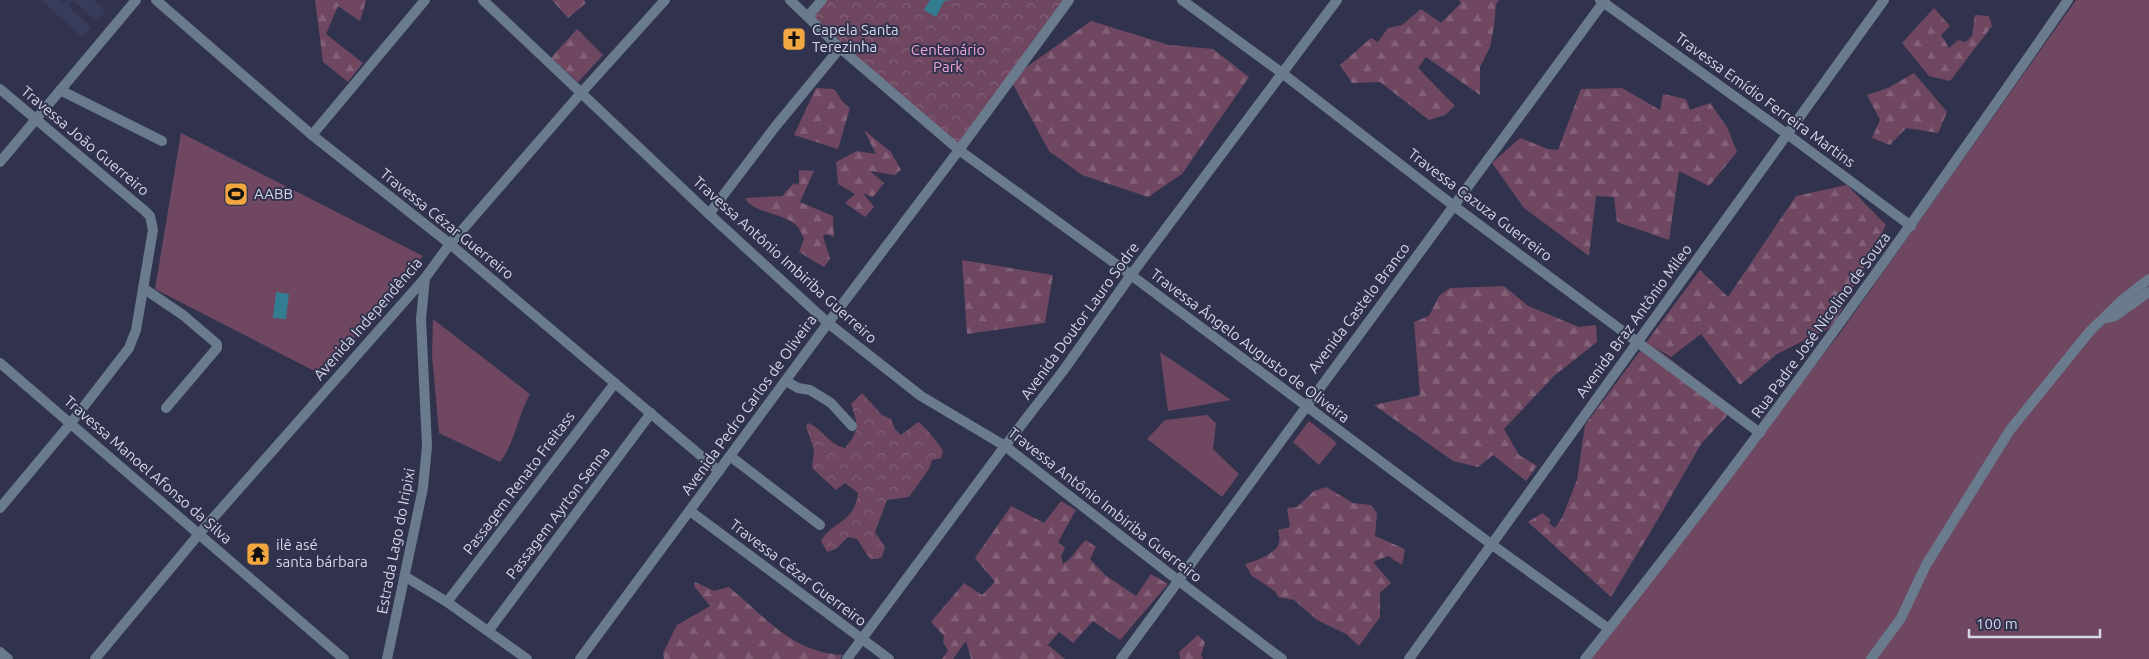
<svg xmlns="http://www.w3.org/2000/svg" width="2149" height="659" font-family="Ubuntu,sans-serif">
<defs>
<pattern id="forest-firs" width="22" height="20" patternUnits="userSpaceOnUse" patternTransform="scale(1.25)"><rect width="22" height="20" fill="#6f4761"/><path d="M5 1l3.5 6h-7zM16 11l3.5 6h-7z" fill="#836178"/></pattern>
<pattern id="park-crowns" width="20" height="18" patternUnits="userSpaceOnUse" patternTransform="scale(1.25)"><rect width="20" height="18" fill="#6f4761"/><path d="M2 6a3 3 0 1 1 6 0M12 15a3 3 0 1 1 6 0" fill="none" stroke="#836178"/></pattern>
</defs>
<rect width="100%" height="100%" fill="#31334e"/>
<!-- built -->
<polygon fill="#393b5c" points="41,0 61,0 64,3 67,0 94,0 106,11 96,21 73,0 68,6 91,27 82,37"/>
<!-- grass -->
<g fill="#6f4761">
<polygon points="2076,0 2149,0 2149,659 1590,659 1840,333"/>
<polygon points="181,133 423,256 322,375 155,289"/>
<path d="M 433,319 L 530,394 C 518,415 515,443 500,462 L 439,433 L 432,355 Z"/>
<polygon points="1160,352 1231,400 1168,411"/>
<polygon points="1207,415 1216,423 1213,449 1239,474 1222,497 1147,439 1165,420"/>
<polygon points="1309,421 1337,443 1319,465 1293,442"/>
</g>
<!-- forest -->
<g fill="url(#forest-firs)">
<polygon points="315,0 366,0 360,21 338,6 326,34 363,63 348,82 323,62"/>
<polygon points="552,0 584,0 586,3 568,18"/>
<polygon points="1459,0 1499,0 1496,4 1494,27 1490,47 1480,67 1480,95 1426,57 1418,68 1455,106 1445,115 1429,120 1380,82 1352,83 1340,65 1371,38 1378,42 1388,28 1402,25 1421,9 1441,23 1461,3"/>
<polygon points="1934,8 1950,26 1941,35 1949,48 1958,40 1965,42 1972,36 1975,15 1989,16 1992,26 1950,81 1929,76 1902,43"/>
<polygon points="1091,21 1169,45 1213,49 1249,77 1182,174 1148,197 1082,175 1049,151 1010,79"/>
<polygon points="577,29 603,55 578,82 551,58"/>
<polygon points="1914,73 1947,112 1938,133 1906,128 1890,145 1872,138 1880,120 1867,95 1888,88"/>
<polygon points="816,88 834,89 842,101 850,108 838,149 794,135"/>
<polygon points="1622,88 1660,110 1663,94 1686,99 1690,110 1710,103 1727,127 1737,152 1709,186 1679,171 1669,240 1617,222 1614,197 1596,196 1589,256 1524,208 1492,163 1520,138 1548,149 1558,150 1581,89"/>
<polygon points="864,130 891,152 901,170 895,175 870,171 884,183 873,197 863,193 874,207 865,217 845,203 855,194 838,184 836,162 857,151 876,154"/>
<path d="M 799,170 L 814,171 L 800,202 L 833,216 L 834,237 L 826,234 L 823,236 L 830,259 L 824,267 L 799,252 L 804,239 C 802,235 800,229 796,225 C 781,212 756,215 745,198 L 782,196 L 794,183 L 796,185 L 799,183 Z"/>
<polygon points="1847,185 1886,225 1833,326 1777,354 1740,385 1701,334 1671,357 1653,346 1734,408 1701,444 1654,526 1611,597 1528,522 1542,513 1551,520 1549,523 1555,528 1562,518 1577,480 1585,425 1700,270 1728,297 1796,196"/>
<polygon points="962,260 1053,275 1045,323 967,334"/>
<polygon points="1504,286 1528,306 1579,327 1596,325 1597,342 1554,376 1504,429 1519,455 1537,466 1526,481 1493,455 1478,467 1453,461 1374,405 1420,395 1414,322 1429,316 1439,296 1450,288"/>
<path d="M 1326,487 L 1353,503 L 1371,505 L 1377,513 L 1375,536 L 1405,549 L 1402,565 L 1388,556 L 1373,562 L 1391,583 L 1380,593 L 1380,617 L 1359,646 L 1346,634 L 1317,620 L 1294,600 L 1278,597 L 1276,592 L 1252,576 L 1245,564 C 1255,561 1277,554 1279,542 C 1280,539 1279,534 1278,530 L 1290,527 L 1287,508 L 1297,507 L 1314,491 Z"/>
<path d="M 1061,501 L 1076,510 L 1058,542 L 1065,548 L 1061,556 L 1063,564 C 1073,558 1077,548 1086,540 L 1096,547 L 1090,559 L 1105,575 L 1136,596 L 1151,574 L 1168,584 L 1120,640 L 1093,621 L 1073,643 L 1059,632 L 1048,645 L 1065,659 L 971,659 L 966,641 L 953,659 L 942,659 L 948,651 L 943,642 L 944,636 L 931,622 L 964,583 L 982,595 L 995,582 L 975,558 L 1011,506 L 1044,523 Z"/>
<path d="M 695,582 L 714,591 L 729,587 C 765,617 793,653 843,655 L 840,659 L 664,659 L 663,653 L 677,625 L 710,606 L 694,586 Z"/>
<polygon points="1198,635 1205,642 1201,655 1203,659 1180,659 1179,652"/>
</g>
<!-- park -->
<g fill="url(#park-crowns)">
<polygon points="827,0 1064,0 958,146 812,16"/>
<path d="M 862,393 L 882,415 L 891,419 L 895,429 L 901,435 L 918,422 C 924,425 940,445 943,451 L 941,458 L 932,460 L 929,469 L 909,497 L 887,500 L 875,532 L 885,547 L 882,557 L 877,559 L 870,559 L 857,539 L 848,537 L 836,549 L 827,552 L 821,541 C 833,520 854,524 858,493 L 845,483 L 836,490 L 812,468 L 814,450 L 806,426 L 808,423 C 822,428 829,445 845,448 C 860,430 858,425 851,404 Z"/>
</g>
<!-- water -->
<g fill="#337d92">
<polygon points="930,0 951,0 944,1 936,17 924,10"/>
<polygon points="276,292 289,294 286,319 273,318"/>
</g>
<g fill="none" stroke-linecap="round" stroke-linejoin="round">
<!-- minor -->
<g stroke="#697b8d" stroke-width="10">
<polyline points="156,0 312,135 450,244 719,471"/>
<polyline points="483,0 709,214 828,323 921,396 1005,446 1179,581 1282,659"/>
<polyline points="790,0 840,48 959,150 1131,275 1491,544 1609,629"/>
<polyline points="1182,0 1282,73 1454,206 1760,433"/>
<polyline points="1600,0 1787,134 1911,226"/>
<polyline points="808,16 822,0"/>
<polyline points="0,89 145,211 150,216 153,230 136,330 129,348 71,423 0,508"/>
<polyline points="60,90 162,141"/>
<polyline points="312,135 425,0"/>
<polyline points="0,162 136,0"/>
<polyline points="709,214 775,127 840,48"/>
<polyline points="143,288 183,315 217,344 217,348 166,408"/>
<polyline points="2108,318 2115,316 2149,292"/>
<polyline points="0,363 344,659"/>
<polyline points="786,381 798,388 810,390 831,403 852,426"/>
<polyline points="730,456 820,525"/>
<polyline points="690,511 889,659"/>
<polyline points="406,577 447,602 527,659"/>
<polyline points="447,602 615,383"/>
<polyline points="489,630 651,413"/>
<polyline points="0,652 8,659"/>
<polyline points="95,659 199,534 425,278 450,244 581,93 665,0"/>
<polyline points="387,659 423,488 427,446 421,319 425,278"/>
<polyline points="580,659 828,323 959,150 1069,0"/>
<polyline points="847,659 1005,446 1063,371 1131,275 1337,0"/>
<polyline points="1121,659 1605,0"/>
<polyline points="1409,659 1884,0"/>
<path d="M 1585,659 C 1755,446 1913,224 2068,0"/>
<polyline points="1871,659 1901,618 1926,565 2010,430 2090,331 2121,301 2149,279"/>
</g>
</g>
<!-- icons -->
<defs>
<g id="church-square" transform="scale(1.25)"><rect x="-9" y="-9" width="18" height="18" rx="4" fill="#f1a640" stroke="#31334e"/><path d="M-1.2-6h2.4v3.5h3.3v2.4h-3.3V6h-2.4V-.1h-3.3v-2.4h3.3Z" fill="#111"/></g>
<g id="stadium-square" transform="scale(1.25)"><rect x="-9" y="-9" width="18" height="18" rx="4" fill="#f1a640" stroke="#31334e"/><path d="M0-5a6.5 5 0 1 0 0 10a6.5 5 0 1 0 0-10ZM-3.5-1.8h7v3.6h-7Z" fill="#111"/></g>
<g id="temple-square" transform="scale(1.25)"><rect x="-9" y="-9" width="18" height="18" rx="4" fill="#f1a640" stroke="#31334e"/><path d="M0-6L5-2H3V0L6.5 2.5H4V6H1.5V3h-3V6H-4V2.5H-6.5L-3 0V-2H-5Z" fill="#111"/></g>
</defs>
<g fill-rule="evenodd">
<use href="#church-square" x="794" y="39"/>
<use href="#stadium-square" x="236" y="194"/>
<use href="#temple-square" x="258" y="554"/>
</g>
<g text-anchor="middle" stroke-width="4" stroke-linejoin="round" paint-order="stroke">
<!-- poi labels -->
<g font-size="15" fill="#d5d7e9" stroke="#31334e" text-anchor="start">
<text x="812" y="35">Capela Santa<tspan x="812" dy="17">Terezinha</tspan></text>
<text x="254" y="199">AABB</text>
<text x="276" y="550">ilê asé<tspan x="276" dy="17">santa bárbara</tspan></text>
</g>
<!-- park labels -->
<g font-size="15" fill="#f0a4d6" stroke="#31334e">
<text x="948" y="55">Centenário<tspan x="948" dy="17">Park</tspan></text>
</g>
<!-- street labels -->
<g font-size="15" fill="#d5d7e9" stroke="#31334e">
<text transform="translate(1765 100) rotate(36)" y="5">Travessa Emídio Ferreira Martins</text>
<text transform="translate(85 141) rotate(40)" y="5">Travessa João Guerreiro</text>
<text transform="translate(1480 205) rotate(37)" y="5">Travessa Cazuza Guerreiro</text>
<text transform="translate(447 224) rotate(39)" y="5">Travessa Cézar Guerreiro</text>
<text transform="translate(785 260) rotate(42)" y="5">Travessa Antônio Imbiriba Guerreiro</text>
<text transform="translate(1359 308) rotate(-53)" y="5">Avenida Castelo Branco</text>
<text transform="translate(368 319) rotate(-49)" y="5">Avenida Independência</text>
<text transform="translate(1080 321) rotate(-54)" y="5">Avenida Doutor Lauro Sodre</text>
<text transform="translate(1634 321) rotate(-54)" y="5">Avenida Braz Antônio Mileo</text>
<text transform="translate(1821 325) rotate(-54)" y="5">Rua Padre José Nicolino de Souza</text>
<text transform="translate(1250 346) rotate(37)" y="5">Travessa Ângelo Augusto de Oliveira</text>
<text transform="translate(749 405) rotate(-54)" y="5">Avenida Pedro Carlos de Oliveira</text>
<text transform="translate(148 470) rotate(41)" y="5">Travessa Manoel Afonso da Silva</text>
<text transform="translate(519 483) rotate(-53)" y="5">Passagem Renato Freitass</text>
<text transform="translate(1105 505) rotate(38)" y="5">Travessa Antônio Imbiriba Guerreiro</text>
<text transform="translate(558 513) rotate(-53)" y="5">Passagem Ayrton Senna</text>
<text transform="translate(396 541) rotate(-79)" y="5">Estrada Lago do Iripixi</text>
<text transform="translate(798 573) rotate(37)" y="5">Travessa Cézar Guerreiro</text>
</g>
</g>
<!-- scale -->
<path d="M1969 629v8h131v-8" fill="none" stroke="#d5d7e9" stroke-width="2.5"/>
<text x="1976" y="629" font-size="15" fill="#d5d7e9" stroke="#31334e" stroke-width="4" paint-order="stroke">100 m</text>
</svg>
